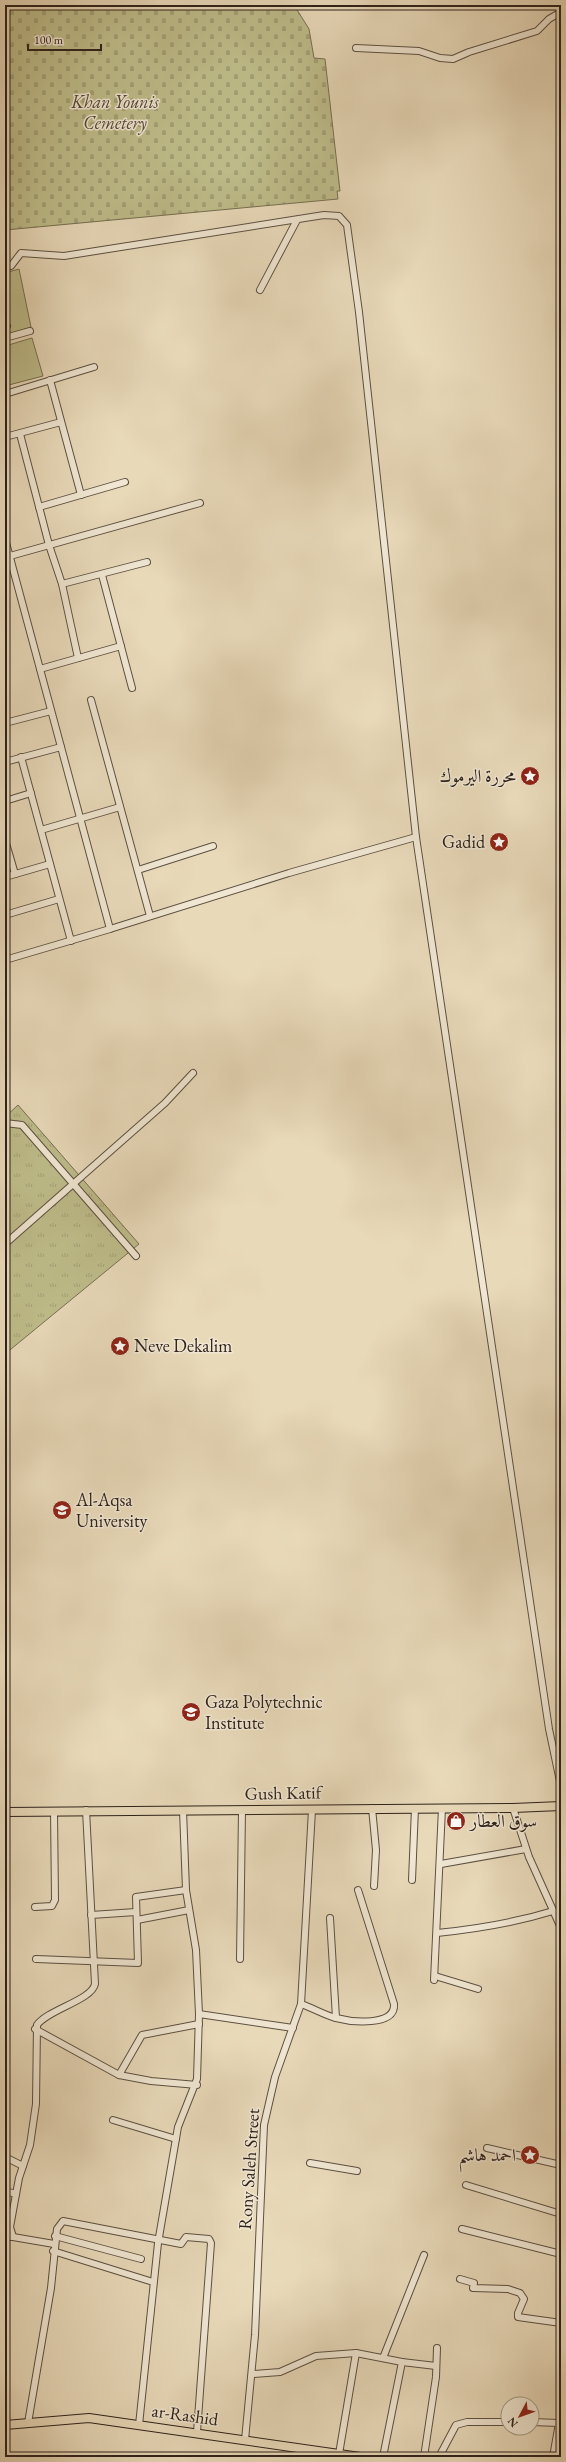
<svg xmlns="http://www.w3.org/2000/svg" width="566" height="2462" font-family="'EB Garamond',Amiri,serif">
<defs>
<pattern id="grass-tufts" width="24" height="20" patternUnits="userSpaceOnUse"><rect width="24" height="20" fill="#bebc8a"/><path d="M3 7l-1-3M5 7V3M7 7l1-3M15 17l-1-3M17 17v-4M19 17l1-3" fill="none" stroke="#a4a176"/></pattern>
<pattern id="cemetery-stones" width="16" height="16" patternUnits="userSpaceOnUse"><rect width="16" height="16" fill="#bebc8a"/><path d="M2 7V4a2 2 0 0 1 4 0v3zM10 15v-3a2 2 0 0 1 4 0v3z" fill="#a4a176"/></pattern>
</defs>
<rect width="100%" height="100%" fill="#e8d9b9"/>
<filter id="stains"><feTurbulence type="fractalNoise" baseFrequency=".005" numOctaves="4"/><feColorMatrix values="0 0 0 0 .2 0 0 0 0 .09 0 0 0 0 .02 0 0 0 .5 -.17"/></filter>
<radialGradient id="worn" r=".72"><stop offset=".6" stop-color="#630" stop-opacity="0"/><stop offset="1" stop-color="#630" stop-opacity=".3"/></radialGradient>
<!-- grass -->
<polygon fill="url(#grass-tufts)" stroke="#766f52" points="18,1105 139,1244 5,1354 5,1117"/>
<!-- cemetery -->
<polygon fill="url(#cemetery-stones)" stroke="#766f52" points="5,5 294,5 309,29 314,58 325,59 340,191 337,191 338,199 5,230"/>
<!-- green -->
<g fill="#bebc8a" stroke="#766f52">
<polygon points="19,269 31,327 5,335 5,273"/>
<polygon points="32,338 43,376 5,386 5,346"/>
</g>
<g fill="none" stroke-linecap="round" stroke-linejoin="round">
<!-- minor casing -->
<g stroke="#5c5042" stroke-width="8">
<g id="minor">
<polyline points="356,48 419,51 440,58 453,59 469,52 537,31 549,19 561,12"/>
<polyline points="5,267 11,266 21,253 64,256 324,215 339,216 347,225 359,312 416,837 549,1729 561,1786"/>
<polyline points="260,290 297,220"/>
<polyline points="5,324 7,326"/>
<polyline points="5,338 30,331"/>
<polyline points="50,380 81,495"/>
<polyline points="5,394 94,367"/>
<polyline points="20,434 49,545 62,584 78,658"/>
<polyline points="5,437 61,422"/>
<polyline points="39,507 125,482"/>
<polyline points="5,539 110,929 5,960"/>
<polyline points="10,556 200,503"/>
<polyline points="102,575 132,688"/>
<polyline points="62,584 147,562"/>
<polyline points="40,669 121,646"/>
<polyline points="91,700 150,916"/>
<polyline points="5,723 51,711"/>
<polyline points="21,757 71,941"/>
<polyline points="5,762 61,747"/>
<polyline points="5,801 31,793"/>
<polyline points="41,830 120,807"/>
<polyline points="5,840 15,874"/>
<polyline points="138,870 213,846"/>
<polyline points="5,877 50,864"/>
<polyline points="5,915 59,899"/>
<polyline points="110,929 289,873 416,837"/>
<polyline points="5,1123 22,1125 136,1256"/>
<polyline points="5,1244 165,1103 193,1073"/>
<polyline points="372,1808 376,1850 374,1886"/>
<polyline points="513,1808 529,1857 561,1928"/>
<polyline points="441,1864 526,1849"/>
<polyline points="412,1880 415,1808"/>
<polyline points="35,1907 52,1906 55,1900 54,1811"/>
<polyline points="91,1915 136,1912"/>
<polyline points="330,1918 336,2018"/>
<polyline points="137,1920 189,1910"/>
<path d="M 437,1933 C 477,1929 514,1923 553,1911"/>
<polyline points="36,1959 138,1963 136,1897 186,1890"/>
<polyline points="240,1959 242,1810"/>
<polyline points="435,1976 478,1989"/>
<polyline points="434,1980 442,1808"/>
<path d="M 301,2004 C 313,2008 324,2015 336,2018 C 351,2022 396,2027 394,2004 L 358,1890"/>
<polyline points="199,2014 293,2028"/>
<polyline points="35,2029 119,2075 151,2081 197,2085"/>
<polyline points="119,2075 142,2035 199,2024"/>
<polyline points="113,2120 176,2139"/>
<polyline points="487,2148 561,2165"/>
<polyline points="5,2157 23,2166"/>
<polyline points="310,2163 357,2171"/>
<polyline points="466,2185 561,2214"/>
<polyline points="5,2191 16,2194"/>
<polyline points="462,2229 561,2254"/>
<polyline points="55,2236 141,2259"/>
<polyline points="5,2237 13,2237 54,2244"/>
<path d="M 13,2237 L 10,2227 L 19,2178 L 30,2145 L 36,2104 L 37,2025 C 47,2010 92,2000 95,1984 L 86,1810"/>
<polyline points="53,2251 153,2282"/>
<polyline points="460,2279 474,2283 473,2288 508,2289 520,2293 524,2299 518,2313 518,2317 561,2323"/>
<polyline points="383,2358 424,2255"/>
<polyline points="253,2374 280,2372 316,2356 356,2353 402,2362 436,2366"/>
<polyline points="532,2422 559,2423"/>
<polyline points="28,2423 51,2288 57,2229 63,2221 181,2244 186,2237 209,2239 211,2243 197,2432"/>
<polyline points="139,2425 158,2243 178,2127 197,2079 199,2014 196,1950 186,1890 183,1810"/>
<polyline points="245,2440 255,2335 264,2125 275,2077 301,2004 312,1810"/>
<polyline points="339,2454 356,2353"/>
<polyline points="383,2457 402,2362"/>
<polyline points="424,2457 436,2377 437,2348"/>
<polyline points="439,2457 456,2425 467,2422 508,2422"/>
<polyline points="553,2457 559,2423 561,2423"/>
</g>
</g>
<!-- major casing -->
<g stroke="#2e221b" stroke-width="10">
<g id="major">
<polyline points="5,1812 513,1808 561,1806"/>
<polyline points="5,2425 89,2418 360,2457"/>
</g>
</g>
<!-- minor -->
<use href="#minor" stroke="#f0e6d2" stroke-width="6"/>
<!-- major -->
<use href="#major" stroke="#e8d9b9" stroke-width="8"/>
</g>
<!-- icons -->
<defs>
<g id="sight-disc" transform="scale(1)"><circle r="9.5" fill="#8f2418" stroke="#f0e6d2"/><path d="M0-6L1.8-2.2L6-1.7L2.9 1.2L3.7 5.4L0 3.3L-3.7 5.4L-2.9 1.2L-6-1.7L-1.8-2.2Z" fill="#fff"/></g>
<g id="university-disc" transform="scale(1)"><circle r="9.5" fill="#8f2418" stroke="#f0e6d2"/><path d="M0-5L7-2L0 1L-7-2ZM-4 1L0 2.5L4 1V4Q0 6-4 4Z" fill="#fff"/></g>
<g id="shop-disc" transform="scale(1)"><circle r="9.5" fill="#8f2418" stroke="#f0e6d2"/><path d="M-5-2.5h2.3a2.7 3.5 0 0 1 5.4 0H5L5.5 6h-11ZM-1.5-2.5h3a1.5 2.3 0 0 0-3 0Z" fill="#fff"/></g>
</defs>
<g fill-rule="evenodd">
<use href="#sight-disc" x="530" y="776"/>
<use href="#sight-disc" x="499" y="842"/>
<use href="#sight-disc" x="120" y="1346"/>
<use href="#university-disc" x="62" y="1510"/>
<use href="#university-disc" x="191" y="1712"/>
<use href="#shop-disc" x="456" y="1821"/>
<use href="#sight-disc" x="530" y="2155"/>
</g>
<g text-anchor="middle" stroke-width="3" stroke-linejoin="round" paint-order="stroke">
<!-- park labels -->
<g font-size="18" font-style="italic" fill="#524837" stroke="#f0e6d2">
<text x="115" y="108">Khan Younis<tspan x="115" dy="21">Cemetery</tspan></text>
</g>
<!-- poi labels -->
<g font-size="18" fill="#2e221b" stroke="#f0e6d2" text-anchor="start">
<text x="516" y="782" text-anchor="end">محررة اليرموك</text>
<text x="485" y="848" text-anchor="end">Gadid</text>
<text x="134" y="1352">Neve Dekalim</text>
<text x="76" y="1506">Al-Aqsa<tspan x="76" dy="21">University</tspan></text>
<text x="205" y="1708">Gaza Polytechnic<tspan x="205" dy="21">Institute</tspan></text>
<text x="470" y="1827">سوق العطار</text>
<text x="516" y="2161" text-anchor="end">احمد هاشم</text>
</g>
<!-- street labels -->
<g font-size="18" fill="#2e221b" stroke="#f0e6d2">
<text transform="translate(283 1793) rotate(-1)" y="6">Gush Katif</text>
<text transform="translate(249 2169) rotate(-86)" y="6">Rony Saleh Street</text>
<text transform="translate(185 2415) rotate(8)" y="6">ar-Rashid</text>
</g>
</g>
<!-- margin -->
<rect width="566" height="2462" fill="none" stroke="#e8d9b9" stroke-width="20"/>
<rect x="6" y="6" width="554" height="2450" fill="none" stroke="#2e221b" stroke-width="2"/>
<rect x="10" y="10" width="546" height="2442" fill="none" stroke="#2e221b"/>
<!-- north arrow -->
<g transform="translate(520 2416) rotate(229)"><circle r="19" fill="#f0e6d2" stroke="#a29889"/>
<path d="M0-3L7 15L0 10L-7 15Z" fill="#8f2418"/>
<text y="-6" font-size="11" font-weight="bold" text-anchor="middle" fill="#2e221b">N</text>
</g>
<!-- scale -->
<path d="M28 44v6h73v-6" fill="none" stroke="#2e221b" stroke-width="2"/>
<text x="34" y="44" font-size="12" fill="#2e221b" stroke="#f0e6d2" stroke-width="3" paint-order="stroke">100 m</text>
<rect width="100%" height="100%" filter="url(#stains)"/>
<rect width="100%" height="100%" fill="url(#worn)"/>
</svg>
